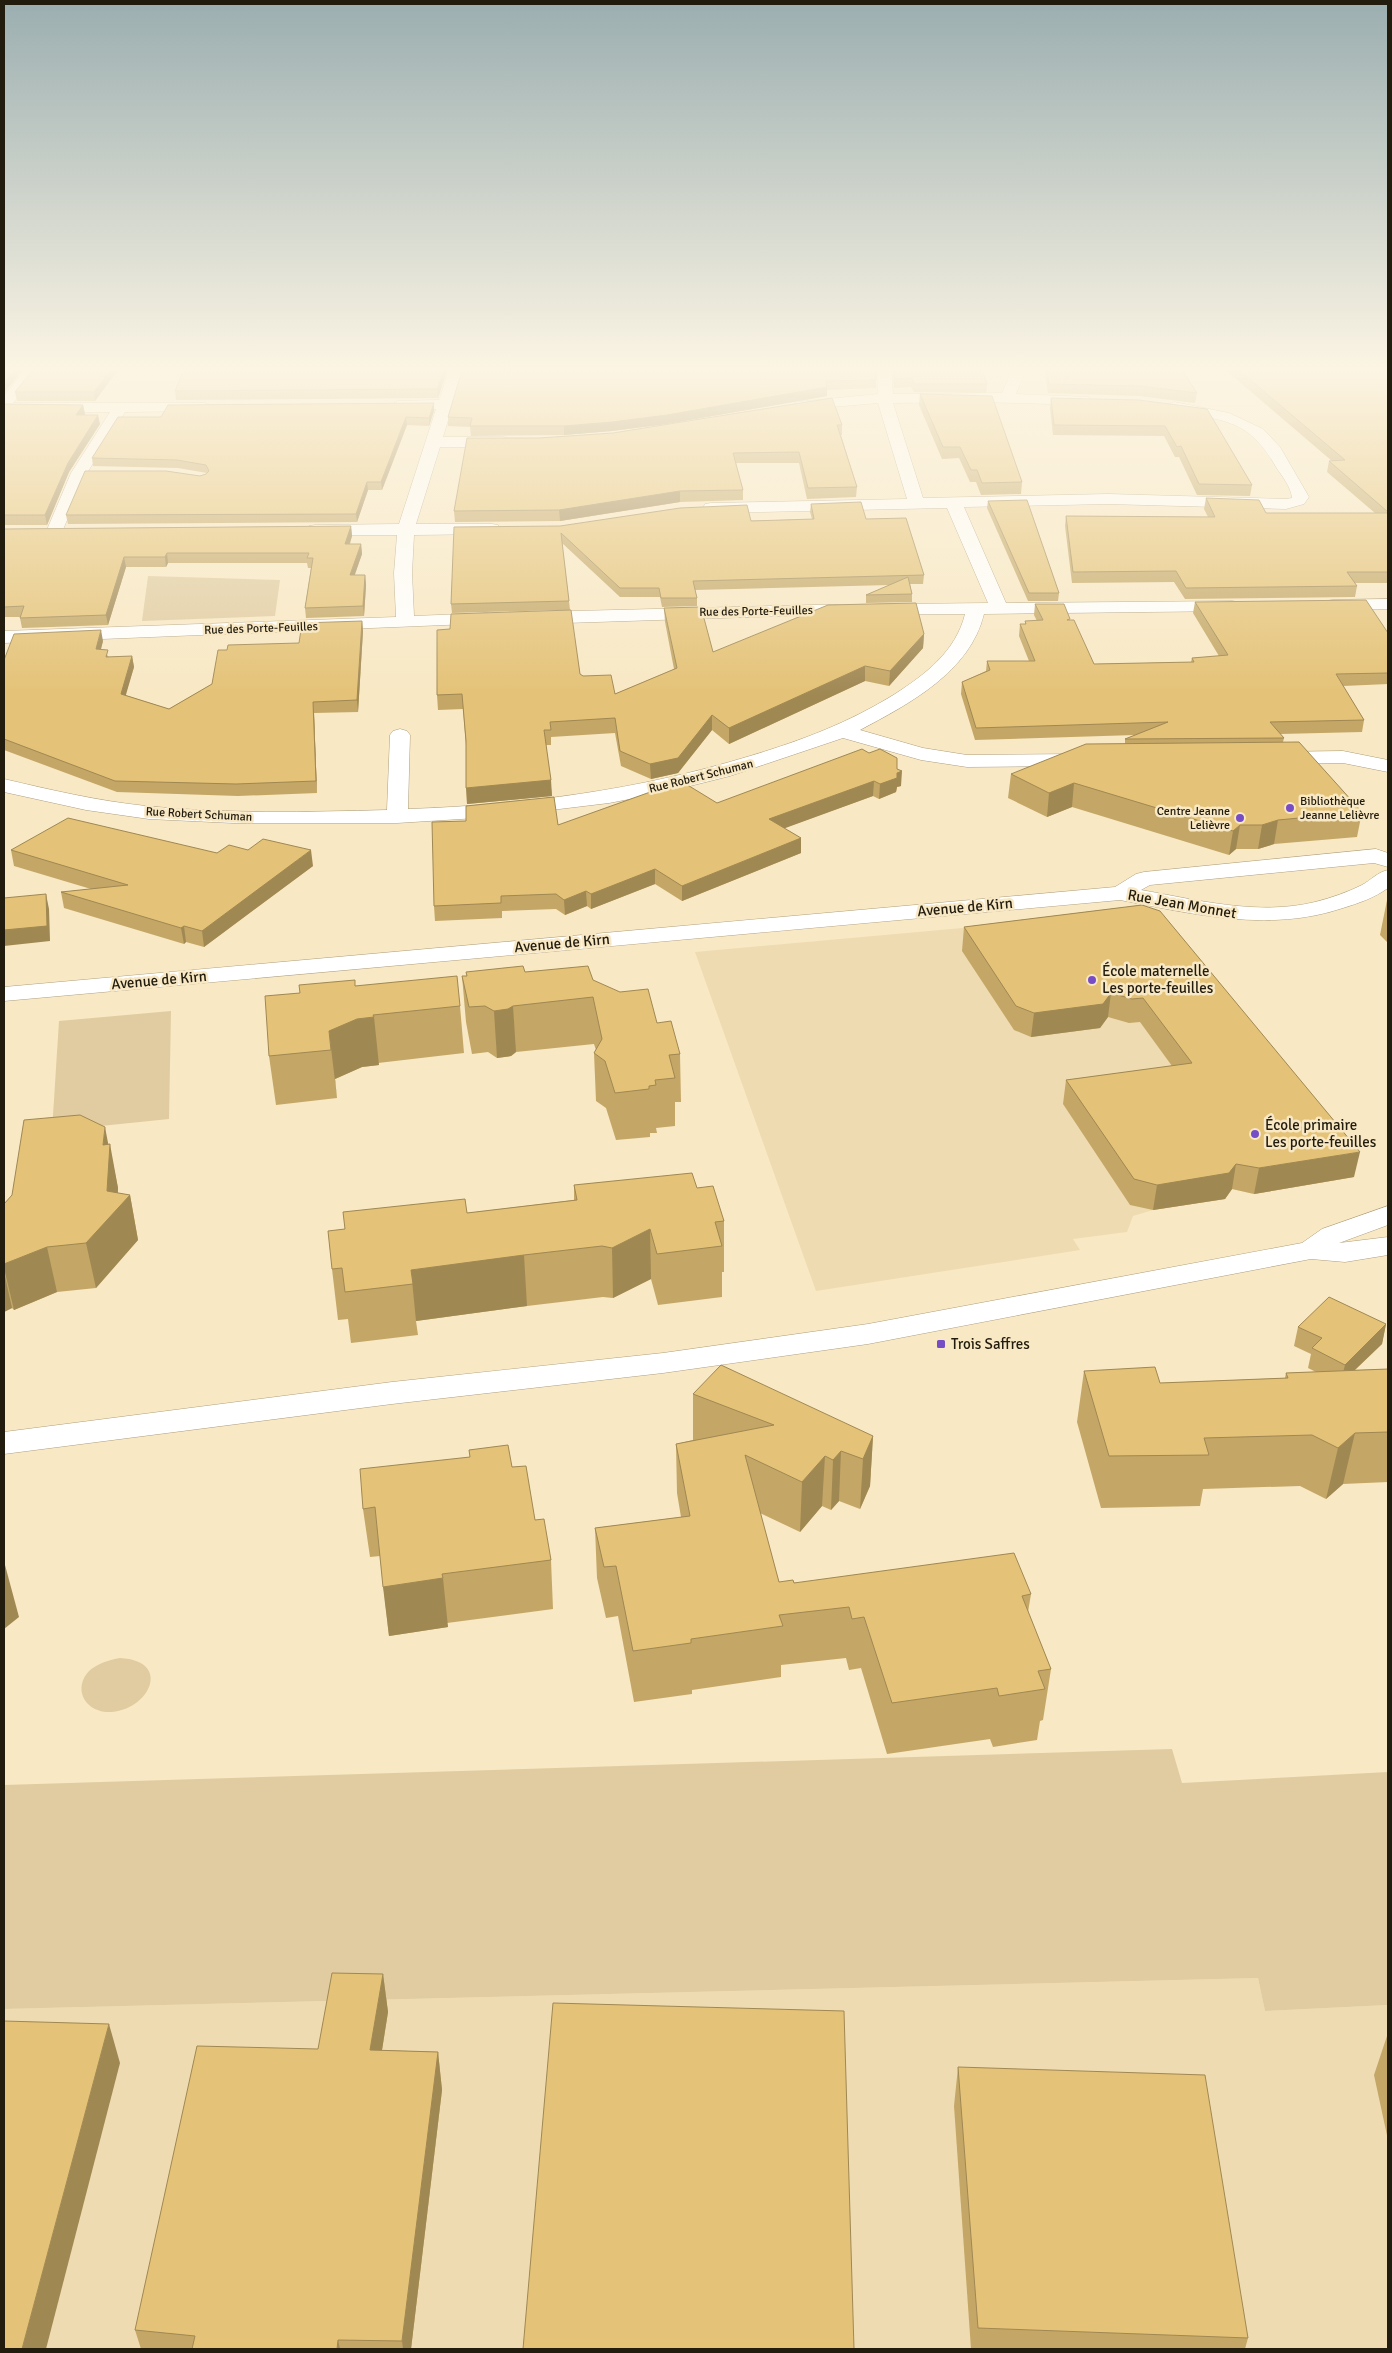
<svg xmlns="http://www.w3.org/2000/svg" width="1392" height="2353" font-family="Signika,sans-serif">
<rect width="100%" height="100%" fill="#f8e8c4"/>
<!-- built -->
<g fill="#efdbb1">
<polygon points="1128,913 1347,1168 1342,1179 1254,1194 1232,1189 1225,1199 1153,1210 1133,1216 1127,1232 1073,1239 1080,1250 816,1291 695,952"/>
<polygon points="1258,1978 1265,2011 1388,2005 1388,2349 4,2349 4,2009"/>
</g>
<!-- green -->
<g fill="#e0cca0">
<polygon points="148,576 280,580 275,616 142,621"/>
<polygon points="171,1011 169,1119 52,1131 59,1021"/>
<path d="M 120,1658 C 175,1661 147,1714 106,1712 C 84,1710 73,1688 89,1671 C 98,1663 109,1660 120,1658 Z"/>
<polygon points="1172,1749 1182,1783 1388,1772 1388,2005 1265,2011 1258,1978 4,2009 4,1785"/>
</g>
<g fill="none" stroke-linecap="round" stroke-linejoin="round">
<!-- minor casing -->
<g stroke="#af9f7e" stroke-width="1">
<g id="minor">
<polygon points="27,367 42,367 13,403 205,403 212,407 205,411 125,412 87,473 62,532 60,536 48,536 46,532 71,473 110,412 4,412 4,396"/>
<polygon points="450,367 464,367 443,437 504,437 509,439 512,442 509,445 504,447 440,447 416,524 492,524 498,525 500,529 498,533 492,534 414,535 412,573 414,616 487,613 494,615 496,619 494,623 4,643 4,631 396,617 394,573 397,535 315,535 309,534 307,530 309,526 315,525 399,524 436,409 398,409 391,405 398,401 439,400"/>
<path d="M 877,367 L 891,367 L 893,394 L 1002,393 L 1013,367 L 1027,367 L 1016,394 L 1088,397 L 1095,401 L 1088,405 L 979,402 L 893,403 L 923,498 L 1108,494 L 1286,499 L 1292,498 C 1291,487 1282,476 1276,467 C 1247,415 1220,422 1169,409 L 1167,406 L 1174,402 L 1229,413 L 1263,429 L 1280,447 L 1309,497 L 1304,504 L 1286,509 L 1108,504 L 964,507 L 1006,603 L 1232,601 L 1238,602 L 1241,606 L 1238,610 L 1232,611 L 984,614 C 970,672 909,704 860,730 L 923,748 L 967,755 L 1080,754 L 1087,756 L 1090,760 L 1087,764 L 1080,766 L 967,767 L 921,760 L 843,738 L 730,776 L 666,792 L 609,803 L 493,817 L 397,823 L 233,823 L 149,819 L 86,810 L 4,792 L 4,779 C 51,790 98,801 146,806 C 223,814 309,812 387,810 L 390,735 L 393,731 L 400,729 L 407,731 L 410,735 L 408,809 C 524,805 639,790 750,756 C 803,740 848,723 895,694 C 926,674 956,651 965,614 L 813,615 L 535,624 L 528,622 L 526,618 L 528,614 L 535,612 L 813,605 L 988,603 L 947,508 L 711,513 L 705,512 L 703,508 L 705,504 L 711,503 L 907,499 L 878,403 L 797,410 L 790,406 L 797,402 L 878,394 Z"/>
<polygon points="1388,599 1388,609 1332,610 1326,609 1323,605 1326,601 1332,600"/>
<polygon points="1343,751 1388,760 1388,772 1343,763 1276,764 1269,762 1266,758 1269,754 1276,752"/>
<path d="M 1376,849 L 1388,853 L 1388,867 L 1374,863 L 1150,885 L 1141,890 C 1198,900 1258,916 1315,902 C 1331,898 1348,892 1362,885 C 1371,880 1378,872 1388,870 L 1388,888 C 1374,898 1359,903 1343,908 C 1269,933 1194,914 1120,900 L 4,1001 L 4,987 L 1115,887 L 1136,874 L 1144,872 Z"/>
<polygon points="1388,1206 1388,1225 1339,1243 1388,1237 1388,1255 1345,1262 1311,1259 868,1344 663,1373 392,1404 4,1454 4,1432 392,1382 663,1353 868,1324 1302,1243 1322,1229"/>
</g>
</g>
<!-- minor -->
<use href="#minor" fill="#fff" fill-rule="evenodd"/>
</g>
<!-- wall -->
<g fill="#c4a766">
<polygon points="120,367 95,401 17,401 15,392"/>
<polygon points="448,367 438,398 176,400 175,391"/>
<polygon points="463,367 876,380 876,388 827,390 827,396 667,424 612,431 564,435 471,436 470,427 448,426 448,417"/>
<polygon points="892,367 981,367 987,384 986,393 914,392 911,387 894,388"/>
<polygon points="1044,367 1180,367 1197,393 1195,403 1139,396 1048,393"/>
<polygon points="1222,367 1388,367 1388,583 1355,583 1357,586 1355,597 1185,599 1174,582 1072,583 1065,526 1066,516 1208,517 1204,509 1206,498 1266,513 1375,513 1327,472 1329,461 1332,461"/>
<polygon points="920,394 1022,482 1021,494 981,495 976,482 970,482 959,458 942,459 919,405"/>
<polygon points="1051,398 1139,400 1252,485 1250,496 1197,495 1179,457 1175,457 1164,436 1053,435 1050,408"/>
<polygon points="434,403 434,411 429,426 407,425 382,490 368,490 357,522 68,524 66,515 206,474 207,473 178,468 93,466 92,458 161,417"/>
<polygon points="4,404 83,405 85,414 84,415 100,424 69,472 47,525 4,525"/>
<polygon points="842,425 842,435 841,435 857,487 856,497 807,499 799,463 736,463 743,490 743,500 680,502 560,521 455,522 454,511 539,438"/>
<polygon points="988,501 1059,593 1058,601 1028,601 987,508"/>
<polygon points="811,504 866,519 924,575 923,584 910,584 912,594 912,602 866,603 866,595 890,585 695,590 697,598 697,606 662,607 660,597 620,597 562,543 569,601 570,610 580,674 615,694 674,669 665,622 664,608 713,652 924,634 923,648 889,686 865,681 729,744 712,730 678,773 651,779 621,766 615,733 551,737 551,745 546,745 552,796 467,804 466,746 463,709 438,710 437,695 450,629 559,610 452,613 451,604 560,526 812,519 810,512"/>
<polygon points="351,526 352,536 350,544 361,544 362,554 354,575 365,575 366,585 364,616 306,618 305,608 311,568 308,568 307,563 168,563 166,567 126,567 108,625 22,628 20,618 20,617 4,617 4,529"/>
<polygon points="1195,602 1388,633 1388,684 1343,686 1364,720 1362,732 1280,734 1284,738 1283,742 1362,812 1357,837 1274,844 1258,849 1236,849 1229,855 1072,807 1047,817 1008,798 1011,774 1125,744 1125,739 1135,735 975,740 961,694 962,682 986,671 987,661 1029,661 1019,636 1020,624 1025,624 1025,621 1037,621 1034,615 1035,604 1069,620 1094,664 1191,662 1192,658 1219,656 1193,613"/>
<polygon points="362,621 363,631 358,712 314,713 317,793 238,796 117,792 4,750 4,660 103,641 101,649 109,657 132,656 134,667 125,695 169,709 212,684 227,650 299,643"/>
<polygon points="897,769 901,786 897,787 896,792 879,799 873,796 784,828 801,838 801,853 682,901 655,884 591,909 587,906 565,915 556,909 502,911 502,918 435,921 434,906 558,825 717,803"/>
<polygon points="11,850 217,853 248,850 313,866 204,947 186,942 184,944 64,908 61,892 91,889 14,866"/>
<polygon points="1388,895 1388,943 1380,935"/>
<polygon points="1142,905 1354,1177 1254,1194 1232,1189 1225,1199 1153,1210 1130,1205 1063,1104 1066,1080 1172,1066 1140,1022 1129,1023 1108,1017 1100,1028 1031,1037 1014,1030 962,951 964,927"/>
<polygon points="466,972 525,972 593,980 657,1023 680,1054 681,1102 675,1102 675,1126 656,1128 657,1133 650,1133 650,1137 616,1140 606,1108 596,1101 594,1053 596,1050 594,1044 516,1052 511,1056 497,1058 488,1052 472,1054 466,1022 462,976 467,976"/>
<polygon points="355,986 460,1006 464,1053 378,1063 379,1065 362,1067 335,1079 337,1098 276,1105 269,1056 300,993"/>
<polygon points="109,1144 118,1188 118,1193 130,1195 138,1240 96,1288 57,1292 14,1310 12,1308 4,1312 4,1204"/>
<polygon points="574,1185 697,1188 724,1221 724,1272 722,1272 722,1297 658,1305 651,1279 613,1298 603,1297 527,1306 416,1321 418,1335 351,1343 348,1319 338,1320 332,1269 467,1213 574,1200"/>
<polygon points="1386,1324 1382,1344 1355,1370 1388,1369 1388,1482 1343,1484 1326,1499 1300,1486 1203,1489 1200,1506 1101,1508 1077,1422 1084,1371 1160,1383 1285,1378 1286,1373 1316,1372 1308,1368 1311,1354 1294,1346 1298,1327"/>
<polygon points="693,1394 873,1436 870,1486 860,1509 839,1501 831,1510 822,1506 800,1532 760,1513 779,1582 1031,1594 1028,1612 1051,1669 1043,1720 1040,1721 1037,1740 993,1747 990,1739 887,1754 861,1668 849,1670 846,1658 781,1665 781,1677 692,1690 692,1694 634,1702 618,1616 606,1618 597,1578 595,1528 681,1517 677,1493 676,1444 693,1440"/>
<polygon points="512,1467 551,1560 553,1609 447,1623 448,1627 389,1636 380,1556 370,1557 363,1509"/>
<polygon points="383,1974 388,2012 382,2050 438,2052 442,2090 411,2349 141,2349 135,2330 318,2049"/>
<polygon points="1387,2036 1388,2036 1388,2140 1374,2075"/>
<polygon points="958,2067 1248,2338 1245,2349 971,2349 954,2106"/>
</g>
<!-- shaded-wall -->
<g fill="#a08853">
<polygon points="17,367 25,367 4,393 4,383"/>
<polygon points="113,367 120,367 95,401 94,392"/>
<polygon points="445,367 448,367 438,398 437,389"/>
<polygon points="827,387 827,396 667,424 612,431 564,435 564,426"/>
<polygon points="434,403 434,411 429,426 429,418"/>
<polygon points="83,405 85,414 77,424 76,415"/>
<polygon points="98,415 100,424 69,472 47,525 45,515 68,463"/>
<polygon points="406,417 407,425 382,490 381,482"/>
<polygon points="367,482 368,490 357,522 356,514"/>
<polygon points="680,491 680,502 560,521 559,510"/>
<polygon points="351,526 352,536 346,554 345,544"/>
<polygon points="361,544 362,554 351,586 350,575"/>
<polygon points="167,553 168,563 166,567 165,557"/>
<polygon points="124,557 126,567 108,625 106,615"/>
<polygon points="365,575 366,585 364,616 363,606"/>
<polygon points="362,621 363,631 358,712 357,700"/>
<polygon points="101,630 103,641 98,660 96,649"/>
<polygon points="924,634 923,648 889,686 890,671"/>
<polygon points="132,656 134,667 123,705 121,694"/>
<polygon points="865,666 865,681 729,744 729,728"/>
<polygon points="313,702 314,713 317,793 316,781"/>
<polygon points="712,715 712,730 678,773 651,779 650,764"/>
<polygon points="902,771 901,786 897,787 896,792 879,799 880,784 897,773"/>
<polygon points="551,780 552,796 467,804 466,788"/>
<polygon points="874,781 873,796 769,834 769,819"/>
<polygon points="1074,783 1072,807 1047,817 1049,793"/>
<polygon points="1278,820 1274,844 1258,849 1262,825"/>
<polygon points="1240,825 1236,849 1229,855 1233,831"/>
<polygon points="801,838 801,853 682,901 682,886"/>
<polygon points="311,850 313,866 204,947 202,931"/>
<polygon points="655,869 655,884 591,909 591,894"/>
<polygon points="586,891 587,906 565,915 564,900"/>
<polygon points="46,894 49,909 50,941 4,946 4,930"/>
<polygon points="184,926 186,942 184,944 181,928"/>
<polygon points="1111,993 1108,1017 1100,1028 1031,1037 1034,1013"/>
<polygon points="513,1006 516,1052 511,1056 497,1058 494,1011"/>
<polygon points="374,1017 379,1065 362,1067 335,1079 337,1098 329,1031 357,1019"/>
<polygon points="105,1127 109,1148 110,1144 118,1188 117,1209 130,1195 138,1240 96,1288 86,1243 107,1191 103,1145"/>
<polygon points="1360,1152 1354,1177 1254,1194 1259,1168"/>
<polygon points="1236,1164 1232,1189 1225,1199 1153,1210 1157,1185"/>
<polygon points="650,1229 651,1279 613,1298 612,1248"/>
<polygon points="47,1247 57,1292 14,1310 4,1268 4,1264"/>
<polygon points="524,1255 527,1306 416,1321 411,1270"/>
<polygon points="4,1272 12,1308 4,1312"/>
<polygon points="1386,1324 1382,1344 1340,1384 1345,1365"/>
<polygon points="1355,1433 1343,1484 1326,1499 1338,1448"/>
<polygon points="873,1436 870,1486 860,1509 863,1459"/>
<polygon points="841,1451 839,1501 831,1510 833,1460"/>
<polygon points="825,1456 822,1506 800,1532 802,1482"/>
<polygon points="5,1565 19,1617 4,1629 4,1566"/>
<polygon points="443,1578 448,1627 389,1636 383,1587"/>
<polygon points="383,1974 388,2012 376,2088 370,2050"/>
<polygon points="109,2024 120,2063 46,2349 22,2349"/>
<polygon points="438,2052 442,2090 411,2349 403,2349 402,2341"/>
<polygon points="338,2340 340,2349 337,2349"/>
</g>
<!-- building -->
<g fill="#e4c277" stroke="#a08853">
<polygon points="4,367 17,367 4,383"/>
<polygon points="35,367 113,367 94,392 15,392"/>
<polygon points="185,367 445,367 437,389 175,391"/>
<polygon points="463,367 876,367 876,380 825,381 827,387 667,415 612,422 564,426 470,426 472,418 448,417"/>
<polygon points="894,367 981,367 987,384 914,384 912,378 895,379"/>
<polygon points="1046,367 1180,367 1197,393 1140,386 1049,384"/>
<polygon points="1235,367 1388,367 1388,512 1329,461 1345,460"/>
<polygon points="920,394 992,396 1022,482 982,483 977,470 971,470 960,447 943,447"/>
<polygon points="832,398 842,425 837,425 857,487 808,488 799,452 733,453 743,490 680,491 559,510 454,511 467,438 539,438 613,433"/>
<polygon points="1051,398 1139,400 1207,409 1252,485 1199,484 1181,446 1177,447 1165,426 1054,425"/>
<polygon points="434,403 429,418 406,417 381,482 367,482 356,514 66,515 85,471 166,471 200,476 206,474 209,471 206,465 177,460 92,458 118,417 161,417 168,405"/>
<polygon points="4,404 83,405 76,415 98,415 68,463 45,515 4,515"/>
<polygon points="1206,498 1259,500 1266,513 1388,513 1388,572 1347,572 1357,586 1186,588 1176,571 1073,572 1066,516 1215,517"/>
<polygon points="1027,500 1059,593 1029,593 988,501"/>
<polygon points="861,502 866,519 906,518 924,575 693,581 697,598 661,598 659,588 620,588 561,533 569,601 451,604 454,527 560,526 680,508 747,505 751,521 814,519 811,504"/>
<polygon points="351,526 345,544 361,544 350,575 365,575 363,606 305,608 313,558 307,558 309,553 167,553 165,557 124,557 106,615 20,618 24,606 4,607 4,529"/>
<polygon points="908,577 912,594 866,595"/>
<polygon points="1366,600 1388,633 1388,673 1336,674 1364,720 1270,722 1284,738 1125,739 1168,722 976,728 962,682 990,670 987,661 1035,661 1020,624 1026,624 1025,621 1043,620 1035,604 1064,604 1070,619 1067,620 1074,620 1094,664 1194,662 1192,658 1228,655 1195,602"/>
<polygon points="916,603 924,634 890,671 865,666 729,728 712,715 678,758 650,764 620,751 615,718 550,722 551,730 544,730 551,780 466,788 466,741 462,694 437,695 437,630 450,629 451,614 571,610 580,674 583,676 611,675 615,694 677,668 664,608 701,607 713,652 828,605"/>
<polygon points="362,621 357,700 313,702 316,781 236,784 115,781 4,739 4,660 14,634 101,630 96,649 108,650 106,657 132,656 121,694 169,709 212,684 218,650 227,650 228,645 299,643 302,623"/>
<polygon points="1299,742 1362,812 1278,820 1262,825 1240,825 1233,831 1074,783 1049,793 1011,774 1086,744"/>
<polygon points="862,749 869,753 880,749 897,758 897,769 902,771 897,773 897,778 880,784 874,781 769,819 801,838 682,886 655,869 591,894 586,891 564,900 556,894 501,896 501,903 434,906 432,822 466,821 466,806 554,797 558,825 681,781 717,803"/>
<polygon points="68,818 217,853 229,845 248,850 263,839 311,850 202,931 184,926 181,928 61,892 128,885 11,850"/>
<polygon points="46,894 47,926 4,930 4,898"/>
<polygon points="1142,905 1160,911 1360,1152 1259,1168 1236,1164 1229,1173 1157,1185 1134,1179 1066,1080 1192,1063 1143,998 1132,999 1111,993 1103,1004 1034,1013 1016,1006 964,927"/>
<polygon points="523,966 525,972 588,966 593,980 620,992 648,989 657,1023 671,1021 680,1054 669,1055 675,1078 655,1080 656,1085 649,1086 649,1089 615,1093 605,1061 594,1053 602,1039 593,997 513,1006 508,1009 494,1011 485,1006 469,1007 462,976 467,976 466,972"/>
<polygon points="457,976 460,1006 373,1015 374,1017 357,1019 329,1031 331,1050 269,1056 265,996 300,993 299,985 355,980 355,986"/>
<polygon points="80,1115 105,1127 103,1145 110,1144 107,1191 130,1195 86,1243 47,1247 4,1264 4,1204 12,1195 24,1120"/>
<polygon points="692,1173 697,1188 713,1186 724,1221 715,1222 722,1246 657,1254 650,1229 612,1248 602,1246 524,1255 411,1270 413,1284 345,1292 342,1268 332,1269 328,1231 345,1229 343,1212 465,1199 467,1213 577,1200 574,1185"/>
<polygon points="1329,1297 1386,1324 1345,1365 1312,1348 1322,1338 1298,1327"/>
<polygon points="721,1365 873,1436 863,1459 841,1451 833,1460 825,1456 802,1482 745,1455 779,1582 793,1580 794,1583 1014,1553 1031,1594 1022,1596 1051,1669 1038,1671 1045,1689 999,1696 997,1688 892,1703 864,1617 852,1619 849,1607 779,1615 783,1626 691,1639 691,1643 633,1651 616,1566 604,1567 595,1528 690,1516 676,1444 774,1425 693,1394"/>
<polygon points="1155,1367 1160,1383 1288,1378 1286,1373 1388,1369 1388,1432 1355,1433 1338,1448 1312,1435 1204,1438 1209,1455 1109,1456 1084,1371"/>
<polygon points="508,1445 512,1467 526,1466 535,1520 544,1519 551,1560 442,1574 443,1578 383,1587 375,1507 363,1509 360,1469 470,1457 469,1450"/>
<polygon points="332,1973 383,1974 370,2050 438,2052 402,2341 338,2340 337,2349 192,2349 195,2336 135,2330 197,2046 318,2049"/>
<polygon points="553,2003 844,2011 854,2349 523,2349"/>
<polygon points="4,2021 109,2024 22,2349 4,2349"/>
<polygon points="958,2067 1205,2075 1248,2338 978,2328"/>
</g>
<!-- sky -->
<linearGradient id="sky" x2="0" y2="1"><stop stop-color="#9baeb0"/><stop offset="0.53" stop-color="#fcf5e4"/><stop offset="1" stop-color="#fcf5e4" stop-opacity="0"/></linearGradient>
<rect width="1392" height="696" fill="url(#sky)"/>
<!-- markers -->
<g fill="#774dc6" stroke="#f8e8c4" stroke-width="2">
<circle cx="1290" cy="808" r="5"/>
<circle cx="1240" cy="818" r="5"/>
<circle cx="1092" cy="980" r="5"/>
<circle cx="1255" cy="1134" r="5"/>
<rect x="936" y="1339" width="10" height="10" rx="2.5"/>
</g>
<g text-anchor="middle" stroke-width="5" stroke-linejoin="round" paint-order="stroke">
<!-- far-street labels -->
<g font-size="12" fill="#221c0f" stroke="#f8e8c4">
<text transform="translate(756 611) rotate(-1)" y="4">Rue des Porte-Feuilles</text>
<text transform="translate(261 628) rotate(-2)" y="4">Rue des Porte-Feuilles</text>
<text transform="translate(701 776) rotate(-14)" y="4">Rue Robert Schuman</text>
<text transform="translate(199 814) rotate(3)" y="4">Rue Robert Schuman</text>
</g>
<!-- far-poi labels -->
<g font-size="12" fill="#221c0f" stroke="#f8e8c4" text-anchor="start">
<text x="1300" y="805">Bibliothèque<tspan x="1300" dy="14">Jeanne Lelièvre</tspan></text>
<text x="1230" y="815" text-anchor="end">Centre Jeanne<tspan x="1230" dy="14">Lelièvre</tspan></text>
</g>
<!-- street labels -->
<g font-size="15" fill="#221c0f" stroke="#f8e8c4">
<text transform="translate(1182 904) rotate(10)" y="5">Rue Jean Monnet</text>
<text transform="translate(965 907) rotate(-5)" y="5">Avenue de Kirn</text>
<text transform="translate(562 943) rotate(-5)" y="5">Avenue de Kirn</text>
<text transform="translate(159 980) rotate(-5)" y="5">Avenue de Kirn</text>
</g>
<!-- poi labels -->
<g font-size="15" fill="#221c0f" stroke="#f8e8c4" text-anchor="start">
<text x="1102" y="976">École maternelle<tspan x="1102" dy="17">Les porte-feuilles</tspan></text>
<text x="1265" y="1130">École primaire<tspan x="1265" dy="17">Les porte-feuilles</tspan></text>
<text x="951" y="1349">Trois Saffres</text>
</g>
</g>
<!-- border -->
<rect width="1392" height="2353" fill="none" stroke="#221c0f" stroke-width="10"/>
</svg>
